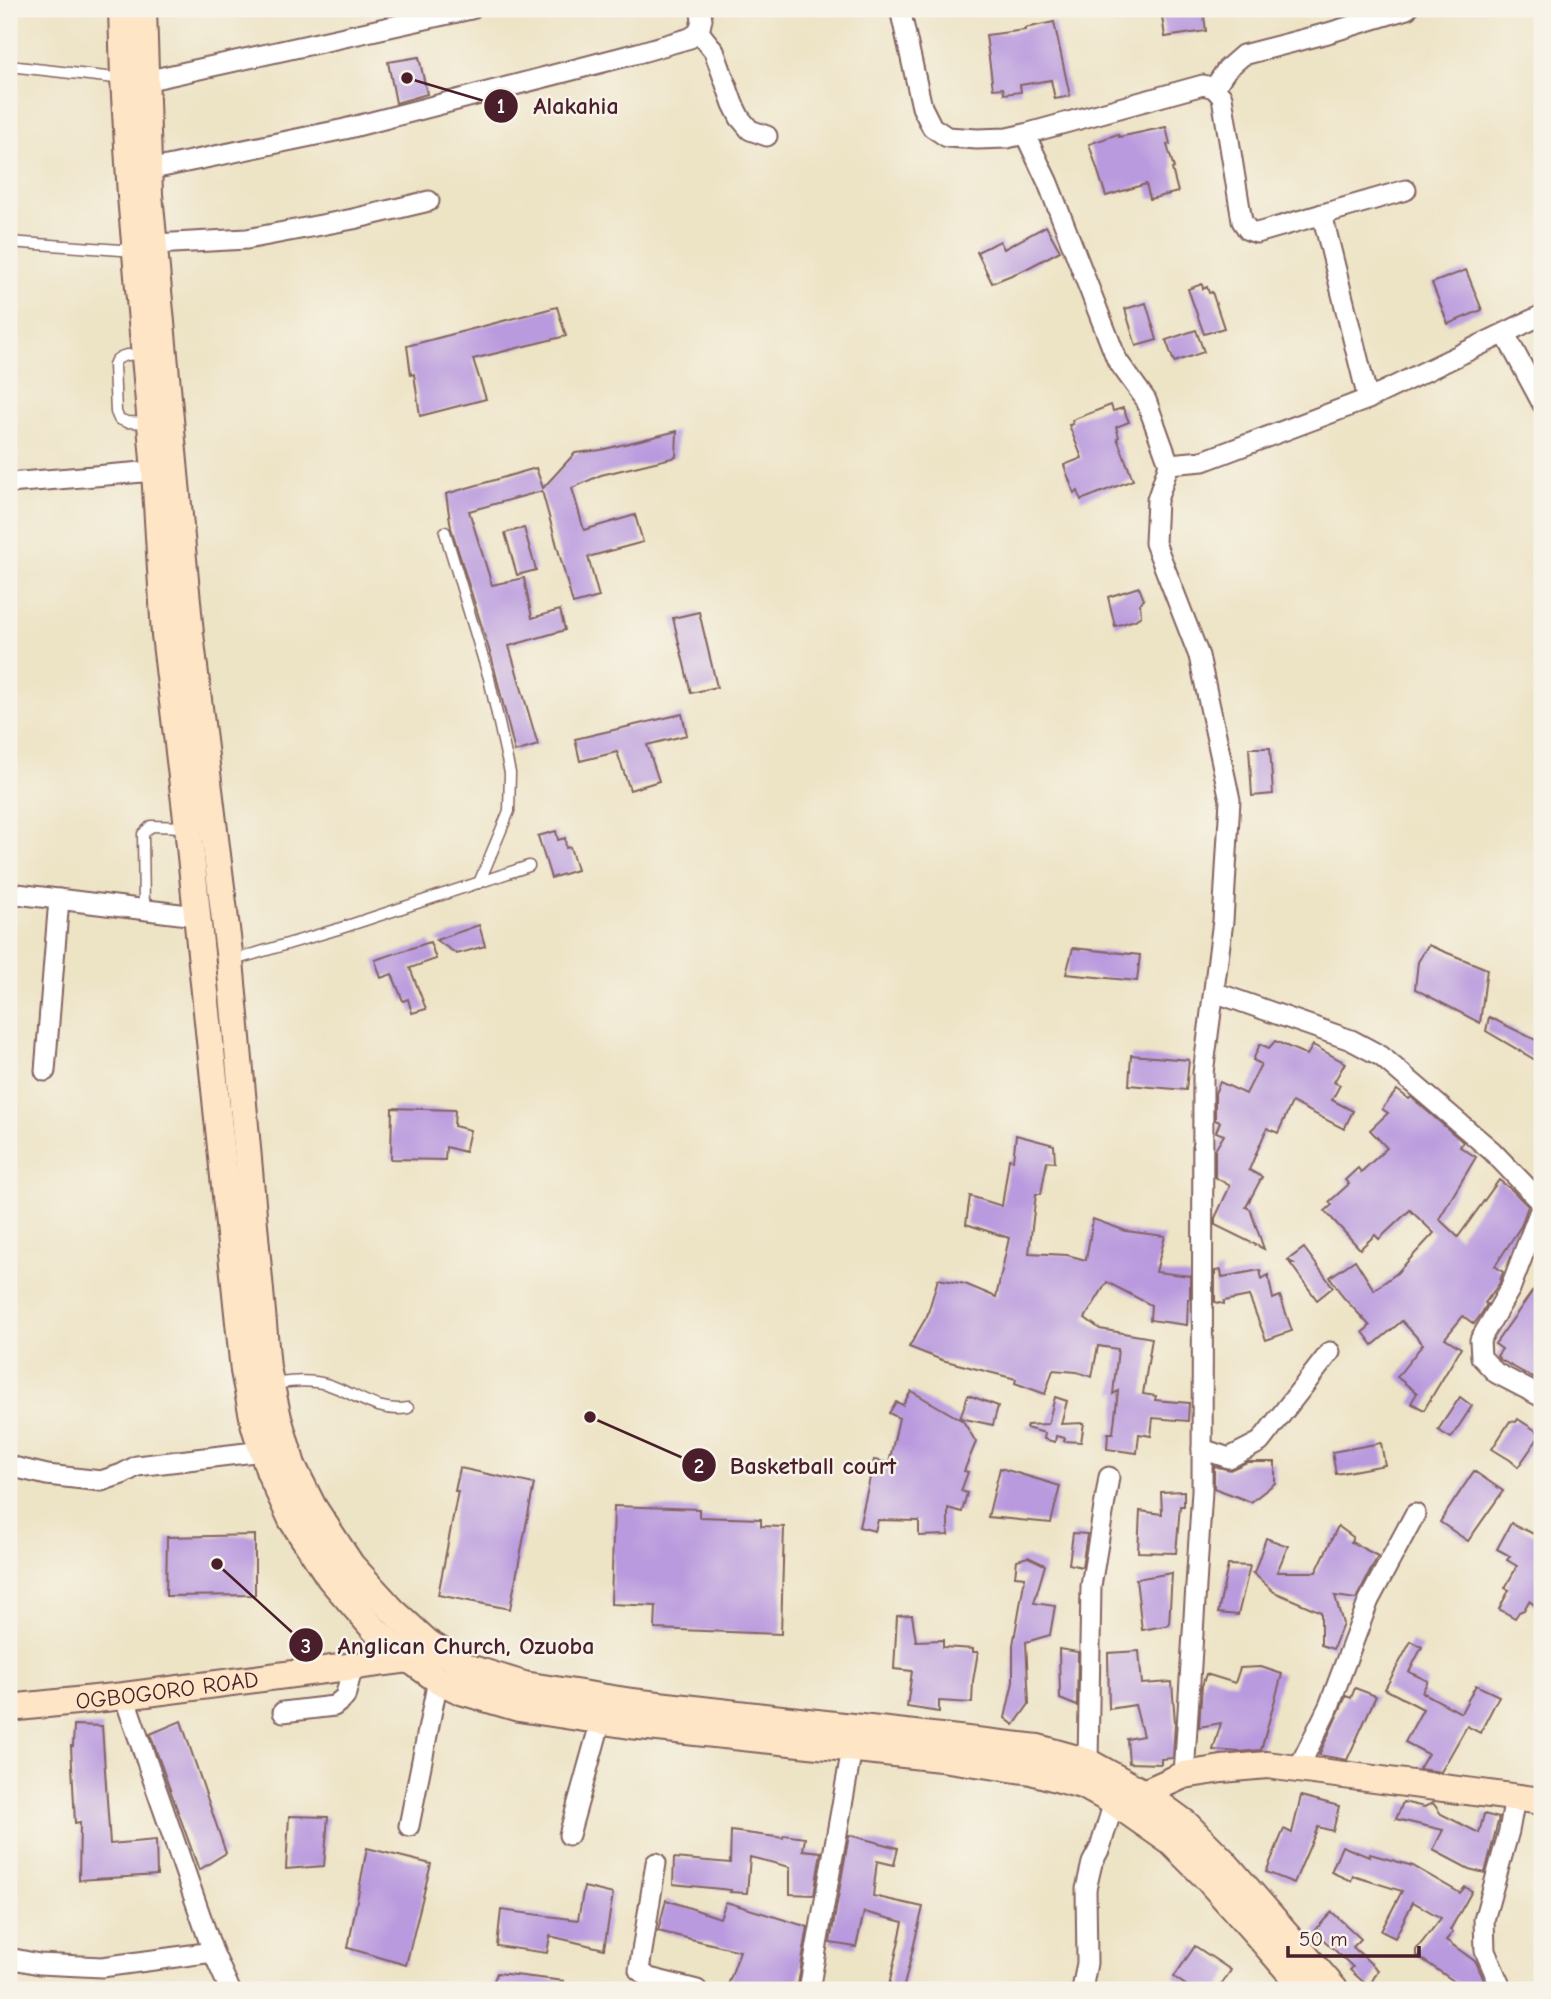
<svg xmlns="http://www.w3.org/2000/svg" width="1551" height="1999" font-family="'Comic Neue',sans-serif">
<rect width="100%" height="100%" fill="#f7f3e8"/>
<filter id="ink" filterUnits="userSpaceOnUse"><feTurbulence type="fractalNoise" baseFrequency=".0143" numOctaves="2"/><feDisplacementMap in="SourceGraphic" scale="14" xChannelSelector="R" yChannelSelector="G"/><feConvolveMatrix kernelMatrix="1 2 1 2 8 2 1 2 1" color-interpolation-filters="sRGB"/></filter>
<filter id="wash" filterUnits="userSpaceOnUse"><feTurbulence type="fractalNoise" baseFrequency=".00686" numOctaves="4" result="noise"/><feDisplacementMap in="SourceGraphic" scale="28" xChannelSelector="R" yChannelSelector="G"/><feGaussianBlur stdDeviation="1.57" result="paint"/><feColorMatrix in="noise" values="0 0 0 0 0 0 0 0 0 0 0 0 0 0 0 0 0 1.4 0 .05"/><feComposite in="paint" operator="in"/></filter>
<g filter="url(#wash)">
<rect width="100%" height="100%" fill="#ede3c5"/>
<g id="blocks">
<!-- building -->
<g fill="#b99ade">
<polygon points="1161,9 1203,9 1206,31 1165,37"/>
<polygon points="1054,22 1070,96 1055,99 1051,80 1020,85 1021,92 1004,94 1003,88 993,89 986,35 1025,30 1025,28"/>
<polygon points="419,57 427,94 396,103 388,62"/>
<polygon points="1166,127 1170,144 1167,145 1174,168 1172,169 1178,192 1150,199 1146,184 1106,196 1089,144 1118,134 1119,137"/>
<polygon points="1046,226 1060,251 1024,270 992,283 977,252 1000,241 1004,249"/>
<polygon points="1466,270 1482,310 1448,324 1432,283"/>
<polygon points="1202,284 1203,289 1207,287 1209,293 1212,292 1224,328 1204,334 1188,289"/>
<polygon points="1146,303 1157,340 1136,346 1125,309"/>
<polygon points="557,307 566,336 473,359 486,399 420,416 414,374 411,375 407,346"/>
<polygon points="1196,330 1204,352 1174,362 1166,340"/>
<polygon points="1111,405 1113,411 1123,408 1129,422 1116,427 1119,437 1117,438 1133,480 1081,500 1078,491 1074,493 1064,465 1082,458 1069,425 1073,424 1072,420"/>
<polygon points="677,431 676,457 601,475 572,488 584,530 635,515 643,542 588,557 599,597 573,604 542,491 469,511 492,585 524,578 532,618 560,610 565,630 509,646 538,745 515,752 492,659 451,528 446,494 536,468 543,488 575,453 601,450"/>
<polygon points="524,528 536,570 517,575 505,533"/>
<polygon points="1139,587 1144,600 1140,603 1141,616 1135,620 1115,626 1108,597"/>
<polygon points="699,612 717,687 691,693 673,618"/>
<polygon points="682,714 687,735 647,745 659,781 630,790 617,752 580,761 575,739"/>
<polygon points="1249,748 1270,748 1273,794 1252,796"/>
<polygon points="556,831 558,840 565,838 566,848 570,847 577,870 551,878 538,836"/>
<polygon points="479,925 485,946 457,954 436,940"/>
<polygon points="430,942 436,959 410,968 426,1009 412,1013 408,999 403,1001 392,974 381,978 375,960"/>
<polygon points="1428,945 1487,969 1480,1023 1415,989 1418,962"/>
<polygon points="1073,948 1140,955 1137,981 1066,974"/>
<polygon points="1489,1017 1542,1043 1542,1064 1486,1031"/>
<polygon points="1275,1041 1307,1055 1313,1045 1345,1063 1334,1082 1340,1085 1332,1100 1353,1111 1344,1129 1292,1102 1278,1133 1267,1128 1249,1170 1262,1177 1246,1207 1250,1209 1264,1249 1215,1225 1215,1218 1230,1186 1215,1177 1215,1150 1224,1135 1216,1132 1220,1122 1215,1120 1215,1093 1220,1082 1246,1094 1261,1064 1253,1060 1260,1044 1269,1048"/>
<polygon points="1131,1055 1189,1060 1186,1090 1129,1085"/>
<polygon points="1397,1090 1409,1099 1411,1097 1463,1142 1460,1147 1476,1157 1439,1219 1458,1237 1499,1180 1512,1190 1528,1206 1521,1226 1495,1266 1503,1272 1499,1284 1485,1303 1487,1304 1482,1313 1474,1324 1463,1316 1445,1338 1461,1348 1424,1410 1411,1403 1417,1393 1397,1377 1423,1344 1402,1321 1373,1345 1363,1332 1370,1326 1343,1297 1330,1277 1355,1260 1374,1290 1397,1273 1434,1233 1410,1210 1379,1239 1375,1235 1360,1249 1325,1211 1332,1205 1329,1202 1349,1184 1345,1180 1358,1168 1361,1172 1387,1148 1370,1130 1388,1113 1382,1109"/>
<polygon points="392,1108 455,1110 454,1126 470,1130 465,1152 446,1147 445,1160 391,1159"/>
<polygon points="1016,1135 1054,1145 1055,1162 1047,1161 1041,1194 1036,1194 1029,1253 1067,1255 1086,1260 1093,1219 1126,1231 1165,1236 1156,1272 1190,1276 1190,1299 1188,1299 1187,1325 1150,1320 1151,1305 1107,1282 1085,1318 1100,1329 1152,1338 1143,1394 1156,1396 1155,1400 1189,1403 1188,1421 1153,1418 1151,1436 1139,1434 1137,1453 1107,1449 1108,1433 1113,1433 1118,1391 1113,1394 1118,1349 1098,1346 1092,1377 1077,1372 1053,1370 1045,1394 1015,1383 1016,1379 942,1360 909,1347 927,1316 938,1279 965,1284 996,1297 1009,1238 966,1224 970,1196 1002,1206 1009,1159 1013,1160"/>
<polygon points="1304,1248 1333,1287 1317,1300 1290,1263 1293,1263 1288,1260"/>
<polygon points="1221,1270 1222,1277 1260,1270 1262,1279 1268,1275 1273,1299 1280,1296 1292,1331 1266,1340 1249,1296 1224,1301 1224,1304 1215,1302 1215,1271"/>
<polygon points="1542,1278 1542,1372 1537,1380 1501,1360 1497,1356 1502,1349 1495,1344"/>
<polygon points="911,1391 963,1421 976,1442 964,1471 968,1472 961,1491 967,1493 962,1512 948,1508 948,1535 919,1536 919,1521 878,1520 875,1531 859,1527 874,1460 889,1463 899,1418 889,1413 896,1402 903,1405"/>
<polygon points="968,1395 998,1406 993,1425 960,1418"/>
<polygon points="1055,1397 1067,1401 1061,1424 1084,1423 1081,1442 1064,1441 1065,1438 1056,1436 1055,1442 1044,1439 1045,1433 1026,1428 1027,1425 1048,1424"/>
<polygon points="1460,1397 1472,1406 1451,1438 1438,1430"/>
<polygon points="1518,1419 1541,1434 1518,1467 1510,1460 1492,1449 1510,1421 1516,1422"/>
<polygon points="1381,1443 1385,1465 1336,1474 1332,1452"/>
<polygon points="1247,1462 1275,1462 1275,1483 1251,1502 1214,1488 1214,1466 1230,1470"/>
<polygon points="460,1468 534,1484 510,1609 438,1595 458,1491 455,1491"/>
<polygon points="1000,1468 1060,1486 1051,1523 988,1517"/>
<polygon points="1474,1471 1503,1491 1468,1541 1440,1522"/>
<polygon points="1184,1491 1184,1506 1180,1506 1176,1553 1138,1552 1140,1511 1162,1514 1161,1492"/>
<polygon points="614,1506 699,1509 699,1517 761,1519 761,1526 784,1527 781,1634 655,1629 656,1606 611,1604"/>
<polygon points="1511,1523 1542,1538 1542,1610 1529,1601 1524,1610 1519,1612 1515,1618 1499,1609 1509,1590 1505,1588 1517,1566 1507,1560 1510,1556 1497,1549"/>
<polygon points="1338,1526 1353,1537 1351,1542 1378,1556 1356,1599 1335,1596 1343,1624 1333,1649 1321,1645 1321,1612 1274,1592 1253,1573 1254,1573 1266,1538 1288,1546 1277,1572 1316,1572"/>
<polygon points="1073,1533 1087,1534 1082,1567 1069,1564"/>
<polygon points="255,1535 255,1595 166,1596 167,1537"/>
<polygon points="1028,1557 1045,1565 1034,1603 1055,1606 1050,1635 1026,1642 1029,1704 1014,1725 1005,1718 1013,1682 1013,1645 1025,1577 1015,1576 1017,1560"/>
<polygon points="1228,1565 1250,1566 1238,1615 1218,1613"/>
<polygon points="1172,1573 1169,1625 1142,1630 1136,1579"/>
<polygon points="912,1615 916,1641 943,1640 943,1647 973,1649 973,1652 978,1652 973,1681 972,1703 939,1701 939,1712 907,1707 912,1671 894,1669 897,1616"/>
<polygon points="1411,1641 1422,1647 1409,1672 1428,1681 1422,1692 1461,1713 1476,1685 1499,1696 1480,1733 1467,1726 1441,1772 1419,1769 1428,1754 1405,1742 1423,1709 1385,1689"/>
<polygon points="1059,1649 1078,1652 1077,1706 1060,1699"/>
<polygon points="1139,1651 1142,1684 1172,1682 1175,1723 1173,1758 1161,1759 1161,1764 1129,1763 1127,1739 1143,1736 1135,1705 1109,1709 1108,1653"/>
<polygon points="1261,1667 1282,1674 1261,1750 1240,1752 1213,1750 1221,1723 1199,1727 1202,1686 1206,1674 1235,1683 1240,1668"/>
<polygon points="1355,1688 1376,1696 1347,1760 1319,1755 1346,1696 1351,1698"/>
<polygon points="181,1721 226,1853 199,1870 150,1734"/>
<polygon points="74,1725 102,1726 110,1844 156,1840 157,1875 79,1880 80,1822 75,1823 71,1746 73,1746"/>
<polygon points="1301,1796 1339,1806 1333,1831 1318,1827 1294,1883 1266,1872 1284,1829 1292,1833"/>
<polygon points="1403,1802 1424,1807 1433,1803 1441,1814 1479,1833 1484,1814 1499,1818 1485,1873 1469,1869 1433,1850 1443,1830 1396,1819"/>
<polygon points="289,1816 328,1817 324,1866 286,1869"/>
<polygon points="731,1831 783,1838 784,1835 805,1838 803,1850 821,1852 814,1895 790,1894 790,1867 750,1857 747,1893 730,1892 731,1890 673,1884 674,1858 730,1863"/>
<polygon points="849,1835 898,1848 894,1865 877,1861 873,1896 923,1907 903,1990 888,1990 903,1922 864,1912 856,1947 830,1943"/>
<polygon points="1342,1846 1369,1857 1370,1854 1413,1866 1460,1893 1465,1887 1472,1891 1450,1930 1453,1932 1446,1940 1476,1962 1487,1987 1485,1990 1454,1990 1458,1984 1416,1955 1416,1950 1441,1918 1413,1902 1395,1938 1381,1931 1402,1891 1353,1876 1351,1881 1331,1872"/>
<polygon points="367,1848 431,1864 406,1965 348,1948"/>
<polygon points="584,1887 613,1894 604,1949 550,1936 547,1953 497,1946 501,1910 578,1920"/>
<polygon points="666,1900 720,1918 726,1902 808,1927 797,1990 736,1990 727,1988 740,1951 658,1931"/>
<polygon points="1332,1912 1361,1939 1353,1947 1378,1970 1369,1987 1350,1970 1353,1967 1314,1931"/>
<polygon points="1195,1946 1231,1970 1218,1990 1193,1990 1174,1977"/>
<polygon points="497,1973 564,1981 563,1990 490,1990"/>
</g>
</g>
</g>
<g filter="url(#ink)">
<use href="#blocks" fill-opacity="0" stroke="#836461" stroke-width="2"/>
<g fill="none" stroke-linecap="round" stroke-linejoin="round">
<!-- lane casing -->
<g stroke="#836461" stroke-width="13">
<g id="lane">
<polyline points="9,66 124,79"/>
<polyline points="9,242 135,251"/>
<path d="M 144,354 C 133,355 117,353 114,365 L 116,412 L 119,419 L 127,422 L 150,423"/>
<polyline points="445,532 489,678 510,773 509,811 479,883"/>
<polyline points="144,909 143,834 151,826 187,827"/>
<polyline points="230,961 338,929 529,866"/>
<path d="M 271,1384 C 289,1382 308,1379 326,1384 C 354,1392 376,1414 408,1408"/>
</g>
</g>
<!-- street casing -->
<g stroke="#836461" stroke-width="23">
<g id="street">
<polyline points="900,9 922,107 932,127 947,137 977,139 1007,138 1025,134 1048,183 1117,360 1146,400 1169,464 1157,500 1155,543 1199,656 1230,800 1223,921 1203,1073 1202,1491 1184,1775"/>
<polyline points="699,32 714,51 733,104 740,118 750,130 767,136"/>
<polyline points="145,81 471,9"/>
<polyline points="1214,88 1227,69 1243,55 1328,33 1407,9"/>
<polyline points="1025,134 1203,85 1214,88 1222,97 1242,221 1248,230 1257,233 1406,190"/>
<polyline points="148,170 345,129 638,53 690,38 699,32 702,19 700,9"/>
<polyline points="1322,214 1368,399"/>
<polyline points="155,244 247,239 353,219 429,201"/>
<polyline points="1505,334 1542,403"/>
<polyline points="1169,464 1203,461 1368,399 1542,315"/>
<polyline points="9,483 155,471"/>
<polyline points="9,893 196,916"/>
<polyline points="1214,992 1351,1040 1381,1056 1492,1151 1542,1203"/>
<polyline points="45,1071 59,899"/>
<polyline points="1542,1205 1510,1289 1480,1340 1481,1357 1496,1373 1542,1397"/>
<polyline points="1202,1449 1229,1458 1260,1442 1330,1352"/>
<polyline points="9,1466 47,1475 101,1481 122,1474 137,1466 263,1451"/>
<polyline points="124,1696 213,1952 230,1990"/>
<polyline points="283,1712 334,1706 345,1697 353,1666"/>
<polyline points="1088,1762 1091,1586 1109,1477"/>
<polyline points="1298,1769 1329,1706 1369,1600 1415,1514"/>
<polyline points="409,1826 438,1680"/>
<polyline points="569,1835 601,1720"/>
<polyline points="656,1863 639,1970 649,1978 697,1990"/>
<polyline points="9,1958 39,1964 102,1967 213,1952"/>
<polyline points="809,1990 852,1749"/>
<polyline points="1082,1990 1087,1963 1086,1889 1092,1863 1100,1848 1114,1802"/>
<polyline points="1502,1990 1485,1951 1484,1920 1509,1831 1515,1798"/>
</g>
</g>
<!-- secondary casing -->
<g stroke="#836461" stroke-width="30">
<g id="secondary">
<polyline points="122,9 124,79 131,196 155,471 165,635 188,827 244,1371 255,1427 270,1473 292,1520 330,1578 375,1630 409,1659 438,1680 461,1691 519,1708 630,1725 941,1758 1031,1771 1085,1786 1114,1802 1171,1842 1207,1878 1262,1940 1305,1990"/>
<polyline points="143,9 149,194 190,634 230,961 267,1368 278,1418 292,1465 313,1507 351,1565 393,1611 428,1643 466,1667 524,1685 632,1702 1038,1748 1088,1762 1144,1793 1185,1823 1223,1861 1335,1990"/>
<path id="s1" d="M 9,1708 L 124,1696 L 409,1659 L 418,1651"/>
<polyline points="1144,1793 1184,1775 1222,1769 1267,1765 1542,1801"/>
</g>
</g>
<!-- lane -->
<use href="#lane" stroke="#fff" stroke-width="10"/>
<!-- street -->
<use href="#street" stroke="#fff" stroke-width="19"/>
<!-- secondary -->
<use href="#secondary" stroke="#fde5c5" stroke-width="26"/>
</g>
</g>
<g text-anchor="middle" stroke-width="5" stroke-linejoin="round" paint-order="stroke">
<!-- street labels -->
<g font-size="23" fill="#4a1f2b" stroke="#f7f3e8">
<text dy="8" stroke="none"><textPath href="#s1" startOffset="159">OGBOGORO ROAD</textPath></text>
</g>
</g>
<!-- callouts -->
<path fill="none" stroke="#4a1f2b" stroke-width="2.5" d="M407 78L501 106M590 1417L699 1465M217 1564L306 1645"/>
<g fill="#4a1f2b" stroke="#f7f3e8" stroke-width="2.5">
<circle cx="407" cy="78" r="7"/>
<circle cx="590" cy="1417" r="7"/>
<circle cx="217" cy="1564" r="7"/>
<circle cx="501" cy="106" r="18"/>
<circle cx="699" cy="1465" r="18"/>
<circle cx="306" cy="1645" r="18"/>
</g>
<g font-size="21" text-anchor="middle" font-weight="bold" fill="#fff">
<text x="501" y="113">1</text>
<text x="699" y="1473">2</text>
<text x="306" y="1653">3</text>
</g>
<g font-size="24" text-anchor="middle" font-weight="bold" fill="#4a1f2b" stroke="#f7f3e8" stroke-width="5" stroke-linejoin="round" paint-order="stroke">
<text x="576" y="114">Alakahia</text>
<text x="813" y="1474">Basketball court</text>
<text x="466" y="1654">Anglican Church, Ozuoba</text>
</g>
<!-- margin -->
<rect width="1551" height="1999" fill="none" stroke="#f7f3e8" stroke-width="35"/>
<!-- scale -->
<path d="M1288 1946v10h131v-10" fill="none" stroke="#4a1f2b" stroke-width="3.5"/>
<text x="1299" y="1946" font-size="21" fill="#4a1f2b" stroke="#f7f3e8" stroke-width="5" paint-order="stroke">50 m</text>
</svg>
